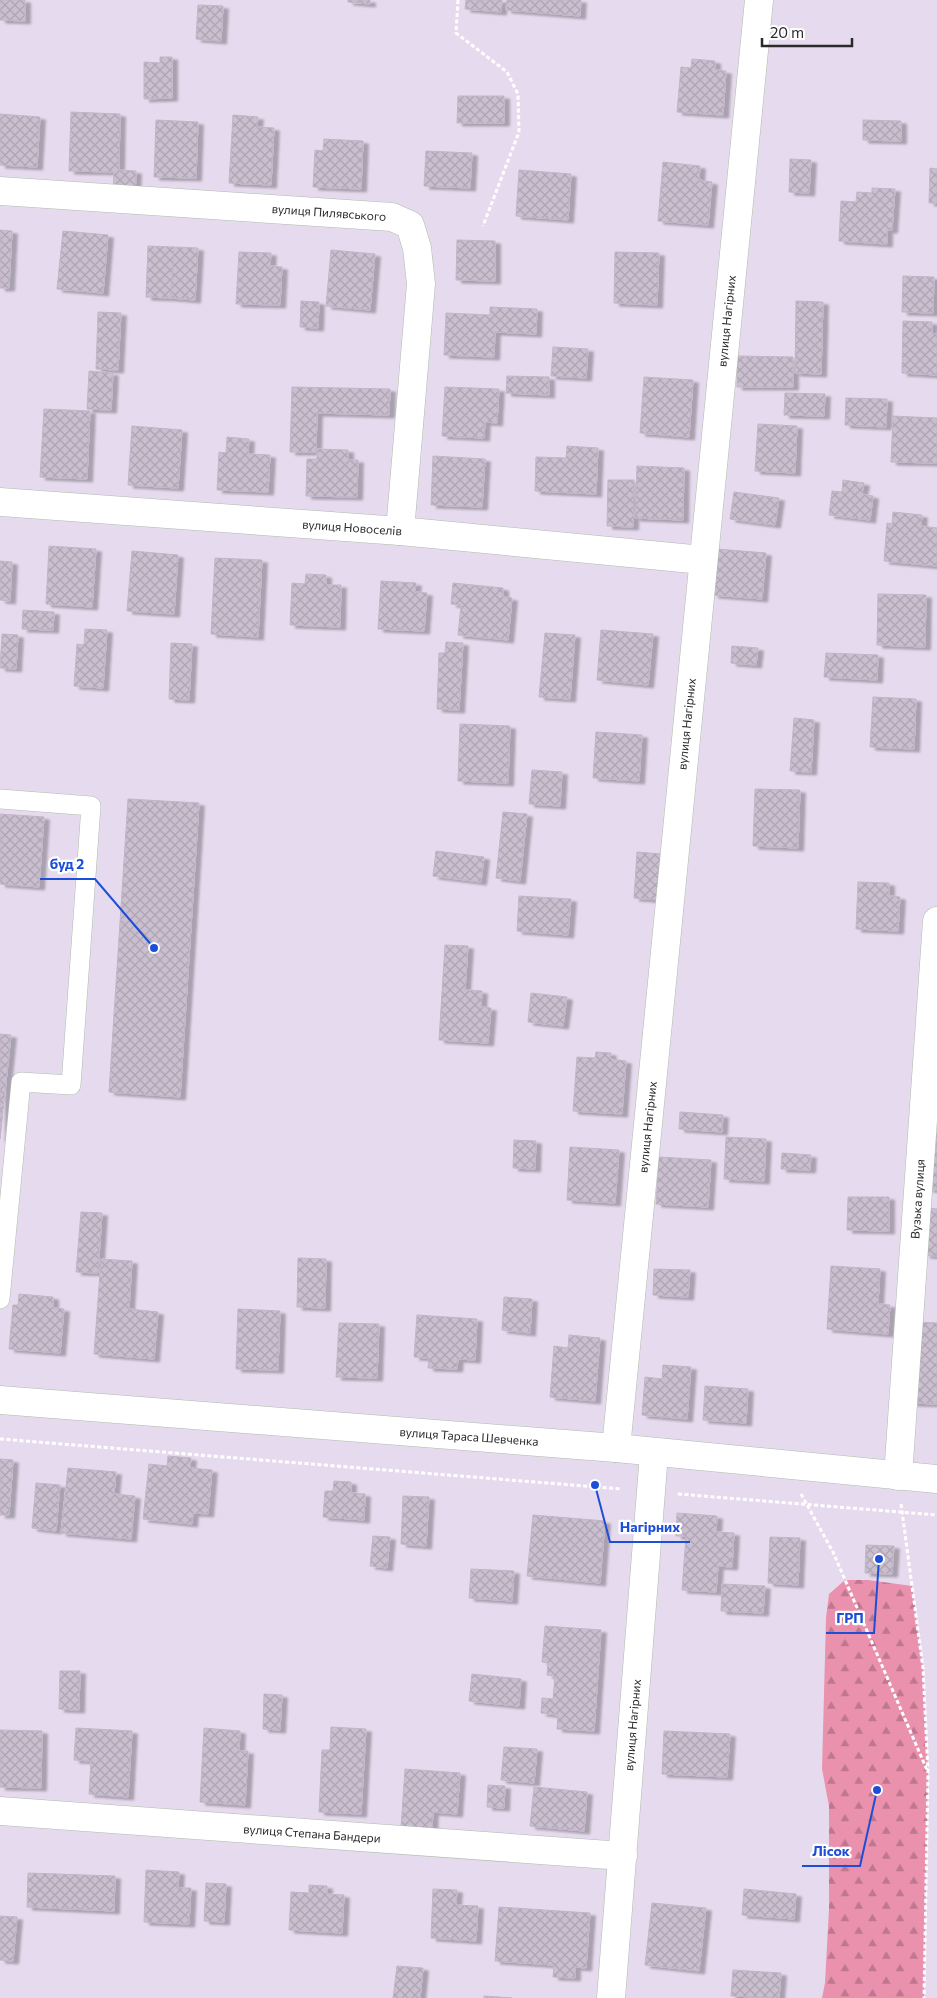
<svg xmlns="http://www.w3.org/2000/svg" width="937" height="1998" font-family="Commissioner,sans-serif">
<defs>
<pattern id="forest-firs" width="22" height="20" patternUnits="userSpaceOnUse" patternTransform="scale(1.25)"><rect width="22" height="20" fill="#ea91ae"/><path d="M5 1l3.5 6h-7zM16 11l3.5 6h-7z" fill="#be778e"/></pattern>
<pattern id="building-cross-hatch" width="8" height="8" patternUnits="userSpaceOnUse" patternTransform="scale(1.25)"><rect width="8" height="8" fill="#cabfcf"/><path d="M0 0l8 8M0 8l8-8" fill="none" stroke="#aea4b2"/></pattern>
<filter id="shadow"><feDropShadow dx="5.5" dy="3" stdDeviation="1" flood-color="#0004"/></filter>
</defs>
<rect width="100%" height="100%" fill="#e6dbee"/>
<!-- forest -->
<polygon fill="url(#forest-firs)" points="845,1580 868,1580 912,1586 923,1668 928,1773 924,1998 822,1998 825,1983 829,1909 829,1806 822,1769 826,1618 829,1594"/>
<!-- building -->
<g fill="url(#building-cross-hatch)" stroke="#c2b4c9" filter="url(#shadow)">
<polygon points="0,0 25,0 25,21 0,20"/>
<polygon points="348,0 370,0 370,4 348,2"/>
<polygon points="466,0 502,0 501,12 465,9"/>
<polygon points="507,0 581,0 580,16 506,10"/>
<polygon points="198,5 223,6 221,41 196,39"/>
<polygon points="160,57 172,57 172,98 144,99 144,62 160,63"/>
<polygon points="692,59 715,61 715,70 726,71 723,115 677,112 681,67 691,68"/>
<polygon points="458,96 504,96 504,123 457,123"/>
<polygon points="71,112 120,114 119,170 136,171 135,198 113,197 114,172 69,171"/>
<polygon points="0,114 40,117 37,167 0,165"/>
<polygon points="233,115 258,117 257,127 274,128 271,185 229,183"/>
<polygon points="156,120 198,122 196,178 154,177"/>
<polygon points="863,120 901,121 901,141 863,140"/>
<polygon points="324,139 363,141 361,189 313,187 315,150 323,151"/>
<polygon points="426,151 472,153 470,188 424,186"/>
<polygon points="790,159 811,160 809,193 789,192"/>
<polygon points="663,162 700,166 699,180 712,182 708,225 658,221"/>
<polygon points="930,168 937,169 937,203 929,203"/>
<polygon points="519,170 571,174 568,220 516,216"/>
<polygon points="872,188 895,189 892,230 887,230 887,244 839,241 841,201 856,202 857,192 872,193"/>
<polygon points="0,230 12,231 9,288 0,288"/>
<polygon points="63,231 108,235 103,293 57,289"/>
<polygon points="457,240 495,241 495,281 456,280"/>
<polygon points="148,246 174,247 171,298 146,297"/>
<polygon points="174,247 198,248 195,300 171,298"/>
<polygon points="331,250 375,254 370,310 326,306"/>
<polygon points="239,252 271,253 270,266 282,267 280,305 236,304"/>
<polygon points="615,252 659,253 657,305 614,303"/>
<polygon points="903,276 934,277 933,313 902,312"/>
<polygon points="301,301 319,302 318,328 300,327"/>
<polygon points="796,301 823,302 821,374 795,373"/>
<polygon points="490,307 537,309 536,334 495,332 494,357 444,355 446,313 490,315"/>
<polygon points="98,312 121,313 118,370 96,369"/>
<polygon points="903,321 932,322 932,334 937,334 937,375 902,373"/>
<polygon points="553,347 588,349 586,378 551,376"/>
<polygon points="737,356 793,357 793,387 737,387"/>
<polygon points="89,371 113,373 111,410 87,409"/>
<polygon points="507,376 549,377 549,395 506,393"/>
<polygon points="644,377 693,380 689,437 640,433"/>
<polygon points="292,387 390,389 389,415 317,413 316,452 290,452"/>
<polygon points="445,387 499,389 497,423 485,422 484,438 442,436"/>
<polygon points="785,393 825,394 824,416 784,415"/>
<polygon points="846,398 887,399 886,427 845,425"/>
<polygon points="44,409 90,411 87,479 40,477"/>
<polygon points="893,416 937,418 937,463 891,462"/>
<polygon points="758,424 797,426 795,473 755,471"/>
<polygon points="132,426 182,430 178,488 128,485"/>
<polygon points="227,437 249,439 248,454 270,455 268,492 217,490 219,452 226,453"/>
<polygon points="567,446 598,448 596,494 535,491 536,457 566,458"/>
<polygon points="317,449 348,450 348,460 358,460 357,497 306,496 307,459 317,459"/>
<polygon points="433,456 485,459 482,507 431,505"/>
<polygon points="637,466 684,468 683,520 635,518"/>
<polygon points="608,480 634,480 633,527 607,526"/>
<polygon points="843,480 864,483 862,494 873,496 870,520 829,515 832,491 842,492"/>
<polygon points="734,492 779,498 775,525 730,519"/>
<polygon points="893,512 922,515 921,526 937,528 937,566 884,561 887,523 892,524"/>
<polygon points="49,546 96,549 92,607 46,604"/>
<polygon points="717,549 766,553 762,599 713,595"/>
<polygon points="132,551 178,555 174,614 127,611"/>
<polygon points="215,558 262,560 258,637 211,634"/>
<polygon points="0,561 12,562 10,601 0,600"/>
<polygon points="306,574 326,575 326,585 341,585 340,627 290,625 292,583 305,584"/>
<polygon points="381,581 416,583 415,592 427,593 424,631 378,629"/>
<polygon points="453,583 503,588 503,597 512,598 508,640 458,635 461,605 451,604"/>
<polygon points="878,594 926,595 925,647 877,645"/>
<polygon points="23,610 54,612 53,630 22,629"/>
<polygon points="85,629 107,630 103,688 74,686 77,644 84,645"/>
<polygon points="601,630 653,634 648,685 597,680"/>
<polygon points="545,633 575,635 570,699 539,697"/>
<polygon points="2,634 18,635 16,669 0,668"/>
<polygon points="446,642 463,643 459,710 437,709 439,653 445,653"/>
<polygon points="171,643 192,644 189,700 169,699"/>
<polygon points="732,646 758,648 756,665 731,663"/>
<polygon points="826,653 878,655 877,680 824,677"/>
<polygon points="873,697 916,699 914,749 870,747"/>
<polygon points="794,718 814,720 811,772 790,771"/>
<polygon points="460,724 510,726 508,783 458,781"/>
<polygon points="596,732 642,735 639,781 593,778"/>
<polygon points="532,770 562,772 560,806 529,804"/>
<polygon points="755,789 800,790 798,848 753,846"/>
<polygon points="128,799 199,803 180,1097 109,1092"/>
<polygon points="503,812 527,814 520,881 496,878"/>
<polygon points="0,814 44,817 39,887 0,884"/>
<polygon points="436,851 484,857 481,882 433,876"/>
<polygon points="637,852 662,854 660,900 634,898"/>
<polygon points="858,882 889,883 889,896 900,897 898,931 856,929"/>
<polygon points="519,896 571,899 568,935 517,931"/>
<polygon points="445,945 468,946 465,990 482,991 481,1007 491,1008 488,1043 439,1040"/>
<polygon points="531,993 567,997 563,1026 528,1022"/>
<polygon points="0,1034 11,1035 0,1139"/>
<polygon points="596,1052 611,1053 610,1059 626,1061 622,1114 573,1111 577,1057 595,1058"/>
<polygon points="680,1112 723,1115 722,1132 679,1129"/>
<polygon points="933,1134 937,1134 937,1190 928,1189"/>
<polygon points="726,1137 766,1139 764,1181 724,1179"/>
<polygon points="514,1140 536,1141 535,1169 513,1168"/>
<polygon points="570,1147 619,1150 615,1203 567,1200"/>
<polygon points="782,1153 811,1155 810,1170 781,1169"/>
<polygon points="659,1157 711,1160 708,1207 656,1204"/>
<polygon points="848,1197 889,1197 889,1231 847,1230"/>
<polygon points="927,1208 937,1209 937,1256 925,1255"/>
<polygon points="81,1212 102,1213 98,1273 76,1272"/>
<polygon points="298,1258 326,1259 325,1308 297,1307"/>
<polygon points="101,1259 132,1261 129,1309 158,1312 154,1359 94,1354"/>
<polygon points="831,1266 880,1269 878,1304 890,1305 888,1334 827,1329"/>
<polygon points="654,1269 690,1270 688,1297 653,1295"/>
<polygon points="19,1294 53,1297 53,1308 64,1309 60,1353 9,1349 13,1305 18,1305"/>
<polygon points="504,1297 532,1299 530,1333 502,1330"/>
<polygon points="238,1309 280,1311 278,1370 236,1369"/>
<polygon points="417,1315 477,1319 475,1360 458,1359 457,1369 428,1368 429,1358 414,1357"/>
<polygon points="917,1322 937,1323 937,1404 912,1403"/>
<polygon points="339,1323 379,1324 377,1378 336,1377"/>
<polygon points="569,1335 600,1338 595,1401 550,1397 554,1346 568,1348"/>
<polygon points="663,1365 691,1367 687,1419 642,1415 645,1377 662,1379"/>
<polygon points="705,1386 748,1389 746,1423 703,1420"/>
<polygon points="168,1456 191,1458 190,1468 212,1470 208,1514 193,1513 192,1524 143,1519 149,1464 167,1466"/>
<polygon points="0,1459 13,1460 9,1515 0,1515"/>
<polygon points="68,1468 116,1472 114,1494 135,1496 131,1539 61,1533"/>
<polygon points="334,1481 351,1482 351,1493 365,1494 364,1520 323,1517 325,1491 333,1491"/>
<polygon points="36,1483 60,1485 56,1531 32,1528"/>
<polygon points="403,1496 429,1497 426,1546 401,1544"/>
<polygon points="677,1513 717,1516 716,1532 734,1533 732,1567 718,1566 716,1592 682,1590 686,1536 676,1536"/>
<polygon points="533,1515 605,1521 600,1583 527,1576"/>
<polygon points="373,1536 390,1537 387,1568 370,1566"/>
<polygon points="770,1537 800,1538 798,1585 768,1583"/>
<polygon points="866,1545 894,1546 892,1574 865,1573"/>
<polygon points="471,1569 514,1571 512,1601 469,1598"/>
<polygon points="722,1584 765,1586 763,1613 721,1611"/>
<polygon points="545,1626 601,1630 594,1731 557,1729 558,1715 541,1713 542,1698 553,1699 555,1676 547,1675 548,1663 542,1662"/>
<polygon points="60,1671 80,1671 79,1710 59,1709"/>
<polygon points="472,1674 521,1679 519,1706 469,1701"/>
<polygon points="264,1694 282,1695 280,1730 263,1729"/>
<polygon points="331,1727 366,1729 361,1814 319,1812 322,1750 330,1750"/>
<polygon points="76,1728 132,1731 128,1797 89,1794 91,1761 74,1760"/>
<polygon points="204,1728 240,1731 239,1751 248,1751 245,1805 200,1802"/>
<polygon points="0,1730 42,1731 41,1788 0,1787"/>
<polygon points="664,1731 730,1734 727,1777 662,1774"/>
<polygon points="504,1747 537,1749 534,1783 501,1780"/>
<polygon points="405,1769 460,1773 457,1814 433,1812 432,1830 401,1828"/>
<polygon points="488,1785 505,1786 504,1808 487,1807"/>
<polygon points="534,1787 587,1792 584,1831 530,1826"/>
<polygon points="146,1870 179,1872 178,1888 191,1888 189,1924 144,1922"/>
<polygon points="28,1873 115,1876 114,1911 27,1907"/>
<polygon points="206,1883 226,1884 224,1922 204,1921"/>
<polygon points="309,1885 327,1886 327,1894 344,1895 342,1933 289,1930 291,1892 309,1893"/>
<polygon points="433,1889 457,1890 456,1905 478,1906 476,1941 431,1938"/>
<polygon points="744,1889 796,1894 794,1919 742,1915"/>
<polygon points="652,1903 706,1908 699,1971 645,1965"/>
<polygon points="499,1907 590,1913 586,1968 575,1967 575,1978 553,1977 554,1965 495,1961"/>
<polygon points="0,1916 17,1917 13,1961 0,1960"/>
<polygon points="397,1966 423,1968 420,1998 393,1998"/>
<polygon points="733,1970 781,1973 779,1998 731,1996"/>
<polygon points="484,1996 512,1998 484,1998"/>
</g>
<g fill="none" stroke-linecap="round" stroke-linejoin="round">
<!-- service casing -->
<g stroke="#aebcab" stroke-width="20">
<polyline id="service" points="0,799 91,806 71,1085 21,1082 0,1299"/>
</g>
<!-- minor casing -->
<g stroke="#aebcab" stroke-width="29">
<g id="minor">
<polyline points="0,191 392,217 410,225 417,248 421,284 400,531"/>
<polyline points="0,502 400,531 703,560"/>
<polyline points="616,1448 759,0"/>
<polyline points="898,1476 937,921"/>
<polyline points="0,1811 623,1856"/>
<polyline points="611,1998 654,1453"/>
</g>
</g>
<!-- tertiary casing -->
<g stroke="#aebcab" stroke-width="29">
<polyline id="tertiary" points="0,1400 616,1448 937,1479"/>
</g>
<!-- path -->
<g stroke="#fff" stroke-width="3" stroke-dasharray="4 2.5" stroke-linecap="butt">
<polyline points="458,0 456,33 507,72 518,94 519,132 483,226"/>
<polyline points="0,1439 622,1489"/>
<polyline points="678,1494 937,1515"/>
<polyline points="801,1494 833,1552 927,1770"/>
<polyline points="901,1504 923,1668 928,1773 924,1998"/>
</g>
<!-- service -->
<use href="#service" stroke="#fff" stroke-width="19"/>
<!-- minor -->
<use href="#minor" stroke="#fff" stroke-width="28"/>
<!-- tertiary -->
<use href="#tertiary" stroke="#fff" stroke-width="28"/>
</g>
<g text-anchor="middle" stroke-width="4.5" stroke-linejoin="round" paint-order="stroke">
<!-- street labels -->
<g font-size="12" fill="#2a2a2a" stroke="#fff">
<text transform="translate(329 213) rotate(4)" y="4">вулиця Пилявського</text>
<text transform="translate(727 321) rotate(-84)" y="4">вулиця Нагірних</text>
<text transform="translate(352 528) rotate(4)" y="4">вулиця Новоселів</text>
<text transform="translate(687 724) rotate(-84)" y="4">вулиця Нагірних</text>
<text transform="translate(648 1127) rotate(-84)" y="4">вулиця Нагірних</text>
<text transform="translate(918 1199) rotate(-86)" y="4">Вузька вулиця</text>
<text transform="translate(469 1437) rotate(4)" y="4">вулиця Тараса Шевченка</text>
<text transform="translate(633 1725) rotate(-85)" y="4">вулиця Нагірних</text>
<text transform="translate(312 1834) rotate(4)" y="4">вулиця Степана Бандери</text>
</g>
</g>
<!-- callouts -->
<path fill="none" stroke="#1d4ed8" stroke-width="2" d="M154 948L95 879H40M595 1485L610 1542H690M879 1559L874 1633H826M877 1790L860 1866H802"/>
<g fill="#1d4ed8" stroke="#fff" stroke-width="2">
<circle cx="154" cy="948" r="5"/>
<circle cx="595" cy="1485" r="5"/>
<circle cx="879" cy="1559" r="5"/>
<circle cx="877" cy="1790" r="5"/>
</g>
<g font-size="14" text-anchor="middle" font-weight="bold" fill="#1d4ed8" stroke="#fff" stroke-width="4.5" stroke-linejoin="round" paint-order="stroke">
<text x="67" y="869">буд 2</text>
<text x="650" y="1532">Нагірних</text>
<text x="850" y="1623">ГРП</text>
<text x="831" y="1856">Лісок</text>
</g>
<!-- scale -->
<path d="M762 38v8h90v-8" fill="none" stroke="#2a2a2a" stroke-width="2.5"/>
<text x="770" y="38" font-size="15" fill="#2a2a2a" stroke="#ffffff" stroke-width="4" paint-order="stroke">20 m</text>
</svg>
